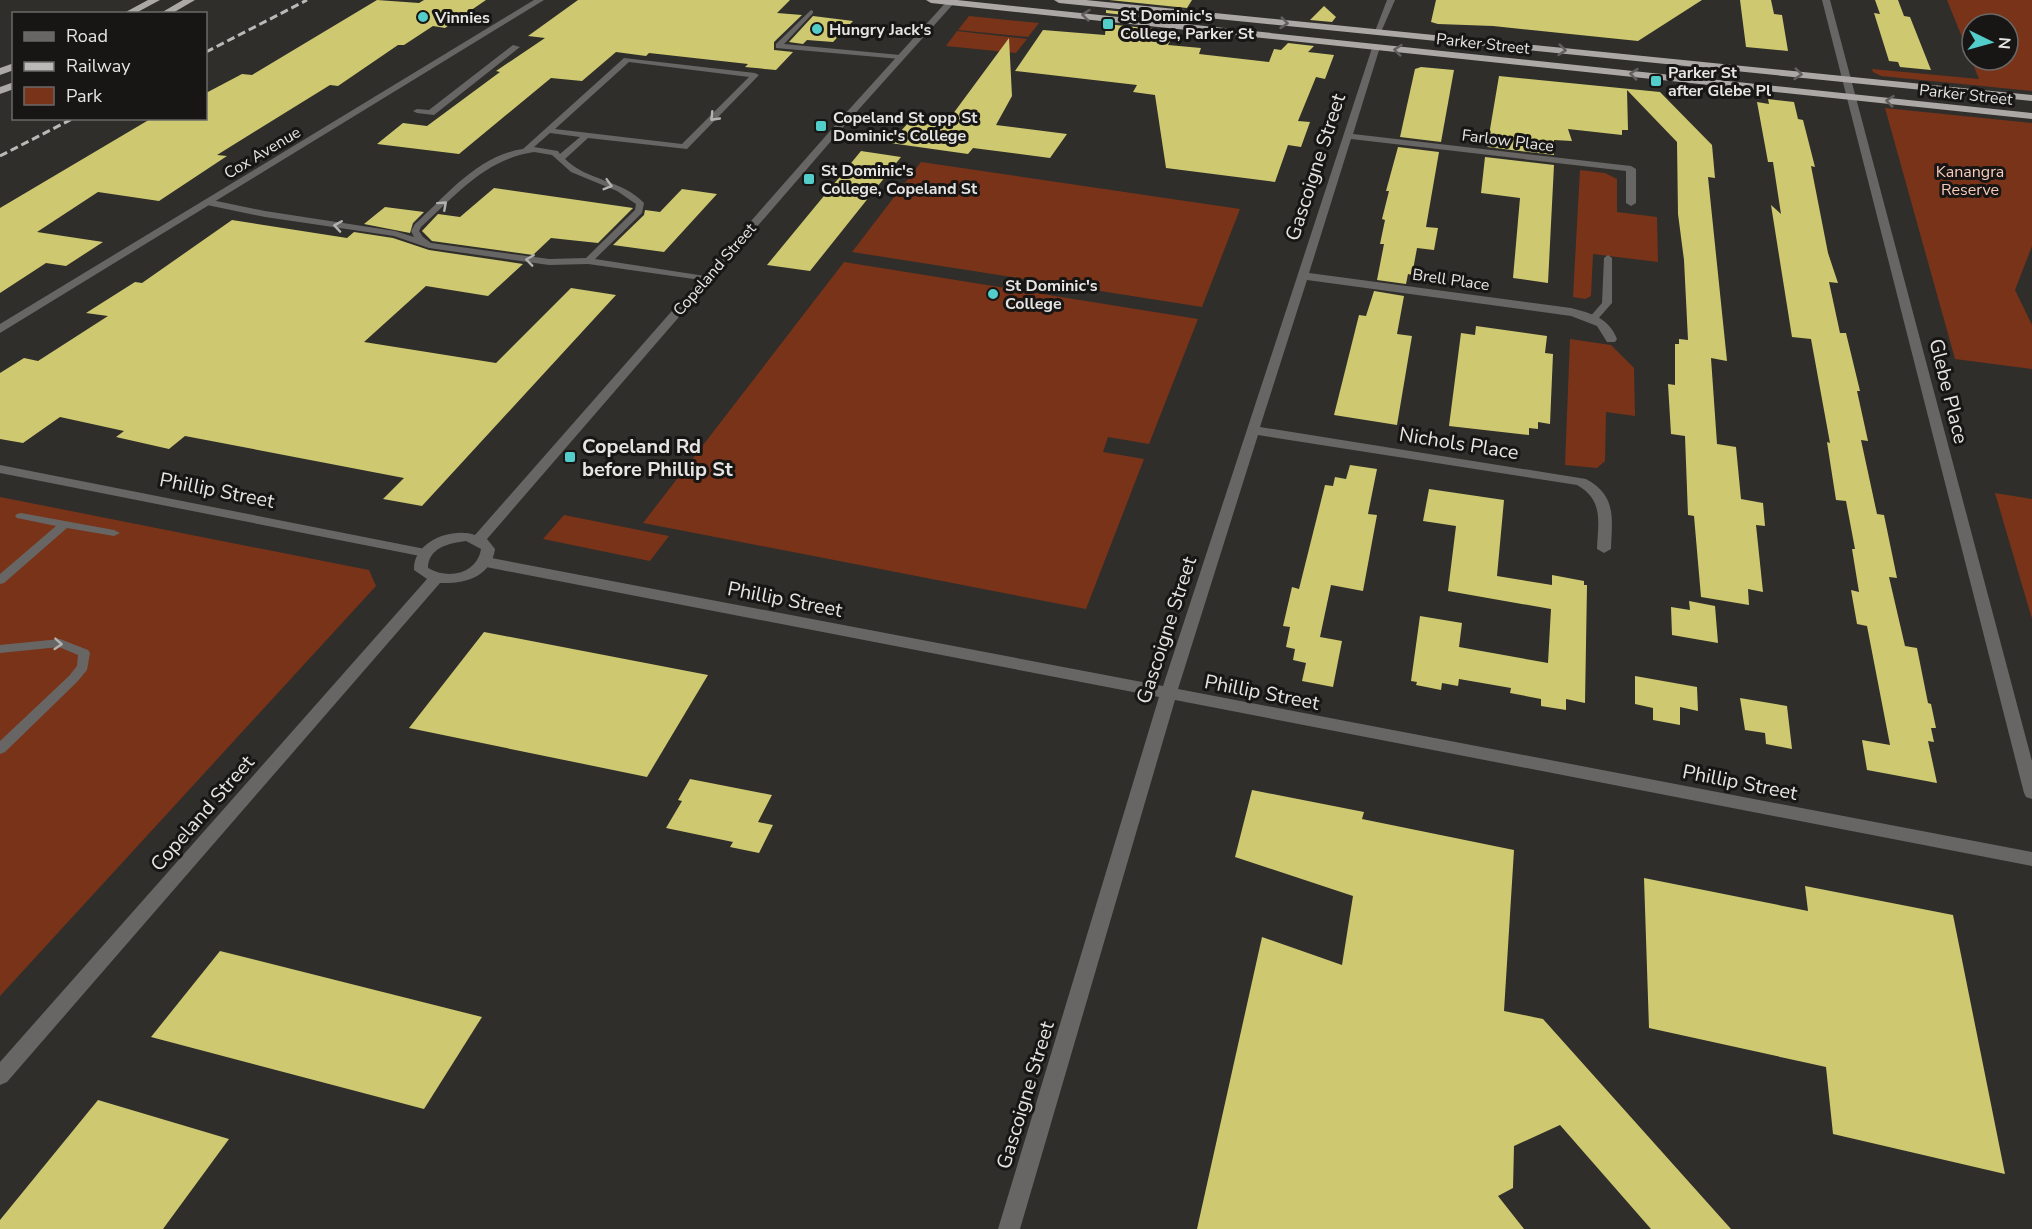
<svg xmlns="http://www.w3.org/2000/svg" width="2032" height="1229" font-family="'Nunito Sans',sans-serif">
<rect width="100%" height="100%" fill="#2f2e2b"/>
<!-- green -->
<g fill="#793318" fill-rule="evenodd">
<path d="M 1947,0 L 2032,0 L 2032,91 L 1881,76 L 1873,72 L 1872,69 L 1979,79 ZM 1972,24 L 2008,24 L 2008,60 L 1972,60 Z"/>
<polygon points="969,16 1039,23 1028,37 958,30"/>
<polygon points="957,31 1027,39 1016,53 946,46"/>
<polygon points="1885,108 2032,123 2032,246 2015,290 2032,325 2032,369 1955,359"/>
<polygon points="921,162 1240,209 1202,307 852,252"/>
<polygon points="1580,170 1605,173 1617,179 1617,212 1657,217 1658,262 1593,254 1591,296 1585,299 1573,297"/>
<polygon points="844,262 1198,319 1149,444 1108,437 1103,452 1144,459 1086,609 643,523"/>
<polygon points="1570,339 1611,345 1634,368 1635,416 1606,412 1605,461 1597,468 1565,465"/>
<polygon points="1995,493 2032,499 2032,619"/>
<polygon points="0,497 369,570 376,586 0,996"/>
<polygon points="564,515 669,536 650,561 543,539"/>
</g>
<!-- building -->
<g fill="#cec970">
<polygon points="377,0 419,3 424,0 486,0 445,28 433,26 404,45 398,45 338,86 330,85 217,155 227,156 159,201 98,192 37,232 103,242 66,266 46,263 0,293 0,208 152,118 206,118 206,93 242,74 252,75"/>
<polygon points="578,0 790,0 777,13 802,15 774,42 774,50 793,52 776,70 745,67 748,64 649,53 646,56 616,52 582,81 551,78 459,154 377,144 403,123 427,126 500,72 496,71 545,38 528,36"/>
<polygon points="1109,0 1192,0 1187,8"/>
<polygon points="1436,0 1702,0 1638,41 1493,26 1438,24 1431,22"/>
<polygon points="1740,0 1771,0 1774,14 1782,15 1788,51 1746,47"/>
<polygon points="1875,0 1898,0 1904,16 1910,17 1931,70 1900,67 1898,62 1889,61 1874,13 1880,14"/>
<polygon points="1324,6 1336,17 1332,22 1310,20"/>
<polygon points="1106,10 1182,18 1180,21 1106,13"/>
<polygon points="813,16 853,21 833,42 807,40 803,44 789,42"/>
<polygon points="1106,24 1175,31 1168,45 1201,48 1199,54 1269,62 1274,49 1281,50 1288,43 1314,46 1308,52 1334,55 1325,79 1316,77 1298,121 1310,122 1301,147 1288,145 1275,182 1166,168 1155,95 1133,92 1137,85 1015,71 1043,30 1105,35"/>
<polygon points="1009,38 1012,96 996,125 1067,134 1050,158 973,148 968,154 890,143 909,122 944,126"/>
<polygon points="1421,67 1454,70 1441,142 1400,137 1415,69"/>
<polygon points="1499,76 1660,92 1712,145 1715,178 1708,177 1727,361 1711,358 1717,444 1736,447 1741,499 1763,503 1765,526 1756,525 1763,592 1748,589 1749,605 1701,597 1694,516 1688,515 1685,436 1671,434 1668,384 1675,385 1675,344 1679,344 1679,339 1688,340 1684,260 1678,214 1677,142 1627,90 1628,130 1622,130 1622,135 1568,129 1572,141 1554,140 1554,155 1487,147"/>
<polygon points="1768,99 1794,102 1798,119 1803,120 1815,167 1811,166 1828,253 1838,283 1829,282 1840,333 1846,333 1860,391 1857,391 1868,441 1861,440 1877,514 1884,515 1897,578 1889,577 1905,646 1917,648 1928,703 1931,704 1936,728 1931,728 1934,742 1928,741 1937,783 1867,770 1862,740 1890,745 1867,626 1857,624 1851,590 1859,592 1852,549 1855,549 1846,501 1836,500 1827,442 1830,443 1811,339 1792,337 1771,205 1781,214 1773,162 1768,162 1757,102 1769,104"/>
<polygon points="1398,147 1439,152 1426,227 1438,228 1434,250 1417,248 1412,275 1408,274 1406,284 1377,280 1384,244 1380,244 1385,220 1382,219 1389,191 1386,191"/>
<polygon points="861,151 901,157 810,271 767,265"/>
<polygon points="1485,157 1554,165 1548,283 1513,278 1520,198 1481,193"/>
<polygon points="494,188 633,208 598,243 551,238 533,255 432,241 422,231 438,214 460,217"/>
<polygon points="682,189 717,194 664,252 613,245 644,215 645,210 660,212"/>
<polygon points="385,207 424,212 413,223 410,233 364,224"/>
<polygon points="232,220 347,238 354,232 393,238 429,250 523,264 488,296 426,286 364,342 496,363 571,288 616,295 422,506 383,499 404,478 185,436 169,449 116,437 124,431 60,417 23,443 0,439 0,373 24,358 38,361 108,316 86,313 135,282 142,283"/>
<polygon points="1374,291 1404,296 1397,334 1412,336 1397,425 1334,415 1359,315 1366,316"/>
<polygon points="1476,326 1547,336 1545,353 1553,354 1550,424 1538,422 1538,429 1529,428 1529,435 1449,426 1461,333 1475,335"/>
<polygon points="1350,465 1377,469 1368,514 1377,515 1363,591 1331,585 1320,637 1342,641 1333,687 1302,681 1306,663 1293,660 1295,649 1286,647 1290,627 1283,626 1292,587 1299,589 1325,485 1333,486 1335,477 1346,479"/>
<polygon points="1429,489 1504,500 1497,576 1552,585 1552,575 1584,581 1584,585 1587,585 1585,703 1566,699 1566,710 1541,706 1541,699 1510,693 1511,688 1459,679 1458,686 1442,683 1441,690 1416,685 1417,682 1411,681 1420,616 1462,623 1459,647 1548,663 1551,609 1448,591 1456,526 1423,521"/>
<polygon points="1689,601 1715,606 1718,643 1672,635 1671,607 1690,610"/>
<polygon points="484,632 708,675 647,777 409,728"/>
<polygon points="1635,676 1697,687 1698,711 1680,707 1680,725 1653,720 1653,708 1635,704"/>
<polygon points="1740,698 1787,706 1792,749 1766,744 1765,733 1745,730"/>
<polygon points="690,779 772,795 758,822 773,825 759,853 730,847 733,842 666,828 682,801 678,800"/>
<polygon points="1252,790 1364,812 1362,819 1514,850 1504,1011 1543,1019 1731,1229 1651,1229 1560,1125 1514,1146 1513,1188 1498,1196 1524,1229 1197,1229 1262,937 1342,965 1353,896 1235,857"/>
<polygon points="1644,878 1808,911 1805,886 1953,915 2005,1174 1833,1134 1826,1067 1649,1028"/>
<polygon points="220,951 482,1017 424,1109 151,1037"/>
<polygon points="98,1100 229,1139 163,1229 0,1229 0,1220"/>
</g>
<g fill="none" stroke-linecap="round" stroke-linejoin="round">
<!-- service -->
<g fill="#676665" fill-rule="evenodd">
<polygon points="811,10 813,11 813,13 784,44 900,55 904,57 900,59 776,48 776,44"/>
<polygon points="513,45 520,47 434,115 417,113 413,111 417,109 429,110"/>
<path d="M 624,58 L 755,73 L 759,75 L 687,149 L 588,138 L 565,159 C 587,181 623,180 644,203 L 642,213 L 595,259 L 705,276 L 710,279 L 708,281 L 588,264 L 549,265 L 429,248 L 394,236 L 265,217 L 207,205 L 203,202 L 207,199 L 265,211 L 395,231 L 414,237 L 411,231 L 415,224 C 446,196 478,155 523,149 ZM 629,62 L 749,77 L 682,144 L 555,129 ZM 550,133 L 580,137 L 560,154 L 558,151 L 534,147 ZM 534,152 L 552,155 L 571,172 L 617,191 L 636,204 L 635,210 L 586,258 L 549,259 L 431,243 L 423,237 L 419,231 L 421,227 C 456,195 485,159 534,152 Z"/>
<polygon points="1608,255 1612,258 1612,303 1597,320 1594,321 1589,318 1602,303 1604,258"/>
<polygon points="21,513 114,530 120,533 114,536 67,528 4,583 0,584 0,574 56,526 17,518 15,516 17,514"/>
<polygon points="60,639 88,650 90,653 87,670 77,682 5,752 0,754 0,741 69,676 77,666 78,655 59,647 0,653 0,645"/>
</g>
<!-- minor -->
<g fill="#676665" fill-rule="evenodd">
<polygon points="534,0 544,0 0,333 0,324"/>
<polygon points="1387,0 1395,0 1381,32 1374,34"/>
<polygon points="1822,0 1830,0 2032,761 2032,799 2026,797 2024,793"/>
<path d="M 1373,45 L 1380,47 L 1353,134 L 1631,166 L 1636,169 L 1636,203 L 1631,206 L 1626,203 L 1626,171 L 1351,139 L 1309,273 L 1571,308 C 1591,313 1609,318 1617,339 L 1615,342 L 1607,342 L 1597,326 L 1571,316 L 1307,280 L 1260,427 L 1586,479 C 1617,496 1612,518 1611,549 L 1604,553 L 1597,549 C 1598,522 1604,500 1577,485 L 1258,435 L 1178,689 L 2032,852 L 2032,866 L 1175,700 L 1020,1229 L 998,1229 L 1159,697 L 486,567 L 479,562 L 486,557 L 1163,686 Z"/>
<polygon points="0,465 425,549 432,553 425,557 0,473"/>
</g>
<!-- tertiary -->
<path fill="#676665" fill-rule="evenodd" d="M 948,0 L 955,2 L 851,118 L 487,539 L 495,549 C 491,577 465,584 440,583 L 7,1082 L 0,1085 L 0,1062 L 427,579 L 414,570 C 413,542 451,527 475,535 L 845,114 ZM 466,541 L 481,549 C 477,574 448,580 428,568 C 428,548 449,543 466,541 Z"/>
<!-- trunk -->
<g fill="#aca8a6" fill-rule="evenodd">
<polygon points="148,0 160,0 134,14 122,14"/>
<polygon points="183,0 195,0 171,14 159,14"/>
<polygon points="926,0 957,0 2032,113 2032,119 931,3"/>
<polygon points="1054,0 1086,0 2032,95 2032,101 1059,3"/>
<polygon points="14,63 14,70 0,75 0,68"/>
<polygon points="14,82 14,89 0,94 0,87"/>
</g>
<!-- rail -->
<g stroke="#bab9b7" stroke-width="3" stroke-dasharray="8 4" stroke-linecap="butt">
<polyline points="206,52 307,0"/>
<polyline points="0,156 74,118"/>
</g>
</g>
<!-- one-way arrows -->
<defs><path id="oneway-chevron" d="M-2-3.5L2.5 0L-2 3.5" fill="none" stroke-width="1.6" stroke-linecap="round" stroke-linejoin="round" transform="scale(1.5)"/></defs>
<g stroke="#625f5e">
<use href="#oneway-chevron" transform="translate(1086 15) rotate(-174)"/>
<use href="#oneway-chevron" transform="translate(1284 23) rotate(6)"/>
<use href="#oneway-chevron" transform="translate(1398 50) rotate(-174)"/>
<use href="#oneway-chevron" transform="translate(1562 50) rotate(6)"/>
<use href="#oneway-chevron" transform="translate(1634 74) rotate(-174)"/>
<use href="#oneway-chevron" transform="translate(1798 74) rotate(6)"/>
<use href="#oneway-chevron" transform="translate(1890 101) rotate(-174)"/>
</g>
<g stroke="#b3b2b1">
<use href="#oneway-chevron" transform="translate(714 117) rotate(134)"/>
<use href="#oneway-chevron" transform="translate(608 185) rotate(16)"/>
<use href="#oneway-chevron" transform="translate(443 205) rotate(-42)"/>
<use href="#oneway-chevron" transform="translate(338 226) rotate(-171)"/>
<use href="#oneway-chevron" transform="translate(530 260) rotate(-172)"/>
<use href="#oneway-chevron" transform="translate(58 644) rotate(4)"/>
</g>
<!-- markers -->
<g fill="#53cdca" stroke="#171615" stroke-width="2">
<circle cx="423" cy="17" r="6"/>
<rect x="1102" y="18" width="12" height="12" rx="3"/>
<circle cx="817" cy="29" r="6"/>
<rect x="1650" y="75" width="12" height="12" rx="3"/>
<rect x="815" y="120" width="12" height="12" rx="3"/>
<rect x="803" y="173" width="12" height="12" rx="3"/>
<circle cx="993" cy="294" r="6"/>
<rect x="564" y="451" width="12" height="12" rx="3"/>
</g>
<g text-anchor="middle" stroke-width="6" stroke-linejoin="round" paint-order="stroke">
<!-- far-poi labels -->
<g font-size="16" font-weight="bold" fill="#e6e5e3" stroke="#171615" text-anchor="start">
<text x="1120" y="21">St Dominic's<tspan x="1120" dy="18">College, Parker St</tspan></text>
<text x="435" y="23">Vinnies</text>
<text x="829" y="35">Hungry Jack's</text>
<text x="1668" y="78">Parker St<tspan x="1668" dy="18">after Glebe Pl</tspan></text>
<text x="833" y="123">Copeland St opp St<tspan x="833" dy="18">Dominic's College</tspan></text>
<text x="821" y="176">St Dominic's<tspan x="821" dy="18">College, Copeland St</tspan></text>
<text x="1005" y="291">St Dominic's<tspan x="1005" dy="18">College</tspan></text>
</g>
<!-- far-street labels -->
<g font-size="16" fill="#e6e5e3" stroke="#171615">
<text transform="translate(1483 43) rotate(6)" y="6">Parker Street</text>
<text transform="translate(1966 94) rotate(6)" y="6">Parker Street</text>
<text transform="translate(1508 140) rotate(7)" y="6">Farlow Place</text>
<text transform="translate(262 152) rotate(-31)" y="6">Cox Avenue</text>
<text transform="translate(714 269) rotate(-49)" y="6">Copeland Street</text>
<text transform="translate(1451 279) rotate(8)" y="6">Brell Place</text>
</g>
<!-- far-park labels -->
<g font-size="16" fill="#f9cbbb" stroke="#171615">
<text x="1970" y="177">Kanangra<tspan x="1970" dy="18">Reserve</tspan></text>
</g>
<!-- street labels -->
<g font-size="20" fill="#e6e5e3" stroke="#171615">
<text transform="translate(1315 167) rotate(-72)" y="7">Gascoigne Street</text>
<text transform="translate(1949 391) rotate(76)" y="7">Glebe Place</text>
<text transform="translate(1459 443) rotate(9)" y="7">Nichols Place</text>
<text transform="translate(217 490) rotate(11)" y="7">Phillip Street</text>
<text transform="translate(785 599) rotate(11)" y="7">Phillip Street</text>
<text transform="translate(1166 630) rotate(-72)" y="7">Gascoigne Street</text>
<text transform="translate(1262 692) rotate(11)" y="7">Phillip Street</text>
<text transform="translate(1740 782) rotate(11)" y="7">Phillip Street</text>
<text transform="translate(202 813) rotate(-49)" y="7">Copeland Street</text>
<text transform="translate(1025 1095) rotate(-73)" y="7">Gascoigne Street</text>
</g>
<!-- poi labels -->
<g font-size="20" font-weight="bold" fill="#e6e5e3" stroke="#171615" text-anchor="start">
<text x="582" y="453">Copeland Rd<tspan x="582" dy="23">before Phillip St</tspan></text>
</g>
</g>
<!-- legend -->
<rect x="12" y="12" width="195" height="108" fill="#171615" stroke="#6a6967" stroke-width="1.5"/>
<rect x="24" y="32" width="30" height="9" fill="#676665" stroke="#6a6967" stroke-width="1.5"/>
<text x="66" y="42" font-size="18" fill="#e6e5e3">Road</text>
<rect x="24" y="62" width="30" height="9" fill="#bab9b7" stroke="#6a6967" stroke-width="1.5"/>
<text x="66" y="72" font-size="18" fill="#e6e5e3">Railway</text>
<rect x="24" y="87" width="30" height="18" fill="#793318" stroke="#6a6967" stroke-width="1.5"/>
<text x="66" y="102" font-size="18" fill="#e6e5e3">Park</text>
<!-- north arrow -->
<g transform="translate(1990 42) rotate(95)"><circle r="28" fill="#171615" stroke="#6a6967" stroke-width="1.5"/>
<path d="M0-4.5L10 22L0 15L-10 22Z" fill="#53cdca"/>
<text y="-9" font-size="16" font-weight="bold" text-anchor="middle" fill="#e6e5e3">N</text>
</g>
</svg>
